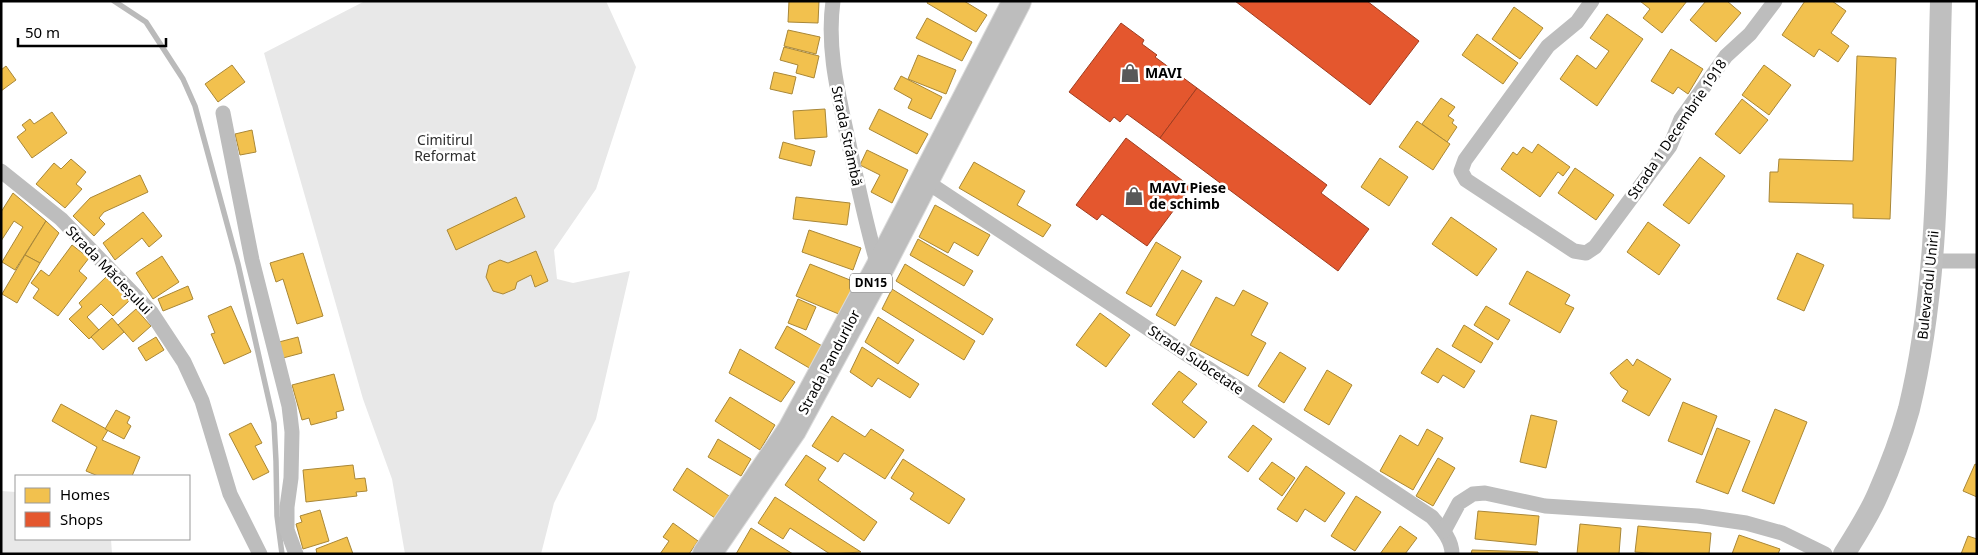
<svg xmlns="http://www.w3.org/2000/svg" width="1978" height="555" font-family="'Noto Sans',sans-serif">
<rect width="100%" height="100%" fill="#fff"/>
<!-- green -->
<g fill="#e8e8e8">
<polygon points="365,1 606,1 636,67 596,189 554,250 557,279 573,283 630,271 596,419 554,503 541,554 405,554 392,479 363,399 264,53"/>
<polygon points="1,491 16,492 16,539 111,539 112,554 1,554"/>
</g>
<!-- homes -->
<g fill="#f2c14e" stroke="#a98737">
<polygon points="789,1 819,1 818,23 788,22"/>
<polygon points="928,1 964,1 987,15 976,32 927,3"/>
<polygon points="1640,1 1687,1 1662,33 1643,18 1650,9"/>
<polygon points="1706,1 1727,1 1741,13 1716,42 1690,20"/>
<polygon points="1805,1 1832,1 1846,11 1831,33 1849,46 1838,62 1819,49 1814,57 1782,35"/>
<polygon points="1514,7 1543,28 1520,59 1492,39"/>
<polygon points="1607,14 1643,39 1597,106 1560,79 1577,55 1596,69 1609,51 1590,38"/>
<polygon points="927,18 972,42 962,61 916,38"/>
<polygon points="788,30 820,37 816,54 784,46"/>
<polygon points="1477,34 1518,63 1503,84 1462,55"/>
<polygon points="784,47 819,56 814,78 796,73 798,65 780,60"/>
<polygon points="1671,49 1703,69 1688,94 1678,87 1673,94 1651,81"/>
<polygon points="918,55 956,70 946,94 908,79"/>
<polygon points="1857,56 1896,58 1890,219 1853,218 1853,204 1769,202 1770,172 1778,172 1779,159 1853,161"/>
<polygon points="232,65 245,82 218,102 205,84"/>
<polygon points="1764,65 1791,85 1769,115 1742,95"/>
<polygon points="6,66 16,80 1,91 1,70"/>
<polygon points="774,72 796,77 792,94 770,89"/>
<polygon points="901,76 942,97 931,119 908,108 912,99 894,89"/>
<polygon points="1441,98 1455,107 1448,116 1454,120 1452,123 1457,127 1447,142 1422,124"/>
<polygon points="1742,99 1768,120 1740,154 1715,134"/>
<polygon points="825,109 827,137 795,139 793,111"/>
<polygon points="879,109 928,134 917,154 869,129"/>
<polygon points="52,112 67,133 32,158 17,137 26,130 22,125 30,119 34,124"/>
<polygon points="1417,121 1450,144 1433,170 1399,147"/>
<polygon points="252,130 256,152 240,155 235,134"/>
<polygon points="783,142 815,151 811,166 779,158"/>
<polygon points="1538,144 1570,167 1563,176 1558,172 1540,197 1501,169 1513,152 1517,155 1523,147 1532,153"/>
<polygon points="867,150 908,170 892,203 871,192 880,175 860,165"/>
<polygon points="1700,157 1725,176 1689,224 1663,205"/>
<polygon points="1380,158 1408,177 1389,206 1361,187"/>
<polygon points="71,159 86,172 76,184 82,189 65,208 36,184 54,163 61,169"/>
<polygon points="974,162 1025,191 1017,205 1051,225 1043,237 959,188"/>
<polygon points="1575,168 1614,195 1596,220 1558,193"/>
<polygon points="140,175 148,192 104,212 99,218 105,224 94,236 73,216 90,198"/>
<polygon points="13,193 46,221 15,270 2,262 23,227 14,221 1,241 1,212"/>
<polygon points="516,197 525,217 456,250 447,230"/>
<polygon points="796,197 850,203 847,225 793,219"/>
<polygon points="935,205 990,235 978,256 954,242 948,253 919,237"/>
<polygon points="143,212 162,236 149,247 142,238 115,260 103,243"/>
<polygon points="1451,217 1497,249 1477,276 1432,244"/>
<polygon points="46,221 59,233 40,263 25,255"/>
<polygon points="1648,222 1680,245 1659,275 1627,252"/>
<polygon points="809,230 861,248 853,270 802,252"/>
<polygon points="918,239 973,271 964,286 910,255"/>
<polygon points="1156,242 1181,257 1151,307 1126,293"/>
<polygon points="72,245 89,258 79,271 87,278 58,316 33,298 39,289 31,283 41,270 49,276"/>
<polygon points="536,251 548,281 535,287 531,275 517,282 515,289 503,294 493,291 486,277 489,265 500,260 508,263"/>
<polygon points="303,253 323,316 297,324 283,279 276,282 270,263"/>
<polygon points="1797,253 1824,265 1804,311 1777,299"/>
<polygon points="25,255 40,263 17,303 2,294"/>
<polygon points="162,256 179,282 153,299 136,273"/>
<polygon points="810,264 855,282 841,315 796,296"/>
<polygon points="905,264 993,319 983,335 896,281"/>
<polygon points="1182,270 1202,281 1175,326 1156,315"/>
<polygon points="1527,271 1570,295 1565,304 1574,308 1560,333 1509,304"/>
<polygon points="106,277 129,301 113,316 101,304 87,317 99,330 89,339 69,319 82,307 79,303"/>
<polygon points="188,286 193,299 163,311 158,299"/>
<polygon points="892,289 975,341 964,360 882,309"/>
<polygon points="1243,290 1268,303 1251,335 1266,343 1248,376 1190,345 1216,297 1234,306"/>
<polygon points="798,299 816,307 806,330 788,323"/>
<polygon points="231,306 251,352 224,364 211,334 215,333 208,316"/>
<polygon points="1486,306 1510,320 1498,340 1474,325"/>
<polygon points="136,309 151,326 133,342 118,325"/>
<polygon points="1100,313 1130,335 1106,367 1076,345"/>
<polygon points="878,317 914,340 898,364 865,342"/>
<polygon points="112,318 124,332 103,350 91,337"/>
<polygon points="1464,325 1493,343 1481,363 1452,346"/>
<polygon points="787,326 824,347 811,369 775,348"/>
<polygon points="156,337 164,350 146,361 138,348"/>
<polygon points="298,337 302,353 283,358 279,342"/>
<polygon points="862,347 919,384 910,398 878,378 872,387 850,372"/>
<polygon points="1437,348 1475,371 1464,388 1443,375 1438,383 1421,373"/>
<polygon points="740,349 795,382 781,402 729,373"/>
<polygon points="1280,352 1306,368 1284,403 1258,386"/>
<polygon points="1627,359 1633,366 1637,359 1671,379 1649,416 1622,401 1628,391 1621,387 1610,373"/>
<polygon points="1327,370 1352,385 1329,425 1304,410"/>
<polygon points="1179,371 1197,384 1182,402 1207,422 1194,438 1152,404"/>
<polygon points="334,374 344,410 336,412 337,418 311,425 309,418 302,420 292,385"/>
<polygon points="730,397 775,425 760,450 715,421"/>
<polygon points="1683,402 1717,416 1702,455 1668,441"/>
<polygon points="61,404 108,430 102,440 140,457 132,476 98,476 86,471 97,447 52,421"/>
<polygon points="1775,409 1807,422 1774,504 1742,491"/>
<polygon points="116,410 130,417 127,423 131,426 124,439 105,429"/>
<polygon points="1531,415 1557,421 1546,468 1520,462"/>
<polygon points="832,416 865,437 871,429 904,450 885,479 844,453 838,462 812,446"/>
<polygon points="251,423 262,443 255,446 269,472 253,480 229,434"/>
<polygon points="1253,425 1272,439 1248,472 1228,457"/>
<polygon points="1717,428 1750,441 1728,494 1696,482"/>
<polygon points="1427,429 1443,438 1413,490 1380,471 1400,435 1418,446"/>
<polygon points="718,439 751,459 741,476 708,457"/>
<polygon points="806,455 826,468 818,480 877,522 864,541 785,485"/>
<polygon points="1438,458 1455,468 1433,506 1416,496"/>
<polygon points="903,459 965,499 949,524 910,499 914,493 891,478"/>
<polygon points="1272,462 1295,478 1282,496 1259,479"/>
<polygon points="1975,464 1977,465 1977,497 1963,491"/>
<polygon points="353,465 355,479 365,478 367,491 356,492 357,496 306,502 303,470"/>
<polygon points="1306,466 1345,493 1325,522 1305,509 1297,522 1277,509"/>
<polygon points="687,468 729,496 715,518 673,490"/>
<polygon points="1356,496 1381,512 1355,551 1331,536"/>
<polygon points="775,497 861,552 830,554 790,528 783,539 758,523"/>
<polygon points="320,510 329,541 303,549 296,524 302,522 300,516"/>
<polygon points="1478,511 1539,516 1536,545 1475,539"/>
<polygon points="673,523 698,541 689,554 660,554 669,541 663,537"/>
<polygon points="1580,524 1621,528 1619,554 1577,554"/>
<polygon points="1400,526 1417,538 1405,554 1380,554"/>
<polygon points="1638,526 1711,533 1709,554 1661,554 1635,552"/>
<polygon points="751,528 793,554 736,554"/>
<polygon points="1739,535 1780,549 1778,554 1732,554"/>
<polygon points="1968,536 1977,539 1977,554 1961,554"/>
<polygon points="347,537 353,554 317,554 316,549"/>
<polygon points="1472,550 1538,552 1538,554 1471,554"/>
</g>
<!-- shops -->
<g fill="#e4572e" stroke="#a03d20">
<polygon points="1235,1 1367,1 1419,41 1370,105"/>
<polygon points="1121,23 1144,40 1142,44 1157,55 1155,57 1197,88 1160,138 1127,114 1120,122 1114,117 1110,122 1069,92"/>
<polygon points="1197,88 1327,185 1321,193 1369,229 1338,271 1160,138"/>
<polygon points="1126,138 1191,187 1147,246 1102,214 1097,220 1076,205"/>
</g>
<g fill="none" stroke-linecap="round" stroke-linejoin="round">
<!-- stream -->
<polyline stroke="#bababa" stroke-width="5.5" points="114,1 146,22 183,79 195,106 238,264 274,423 276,461 277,516 282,554"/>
<!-- highway casing -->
<g stroke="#dbdbdb" stroke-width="30">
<polyline id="highway" points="707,554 792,430 879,269 1017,1"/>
</g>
<!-- street -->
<g stroke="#bdbdbd" stroke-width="15">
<path d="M 833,1 C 826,52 840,100 850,149 C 859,190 867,230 879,269"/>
<polyline points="1592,1 1577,22 1548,46 1465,160 1461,171 1466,180 1574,251 1586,253 1595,247 1670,146 1681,119 1726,56 1750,34 1775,1"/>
<polyline points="223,113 252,260 289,406 292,432 291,478 287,507 287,530 296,554"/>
<polyline points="1,171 61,219 151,312 184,362 202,401 230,494 260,554"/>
<path d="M 924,180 L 1432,517 C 1441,528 1452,539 1452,554"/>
<polyline points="1933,261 1977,261"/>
<polyline points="1444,531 1459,503 1473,494 1485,493 1545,506 1698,516 1746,523 1782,533 1825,554"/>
</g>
<!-- secondary -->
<path stroke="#bfbfbf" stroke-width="22" d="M 1844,554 C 1856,535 1869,515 1878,494 C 1890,467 1901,438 1909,409 C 1941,277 1937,136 1941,1"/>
<!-- highway -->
<use href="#highway" stroke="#bdbdbd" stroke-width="28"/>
</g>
<!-- icons -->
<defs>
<g id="shop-bare" transform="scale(1.5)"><path d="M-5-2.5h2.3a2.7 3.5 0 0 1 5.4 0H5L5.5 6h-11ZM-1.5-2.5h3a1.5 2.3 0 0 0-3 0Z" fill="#595959" stroke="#fff" stroke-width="2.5" paint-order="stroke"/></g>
</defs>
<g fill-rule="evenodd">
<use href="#shop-bare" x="1130" y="73"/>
<use href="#shop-bare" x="1134" y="196"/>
</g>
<g text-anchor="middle" stroke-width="5" stroke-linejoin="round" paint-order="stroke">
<!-- shield labels -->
<rect fill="#fff" stroke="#4c4c4c" stroke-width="1" x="850" y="273.5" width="42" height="19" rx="4"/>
<g font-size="12" font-weight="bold" fill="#000">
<text x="871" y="287">DN15</text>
</g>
<!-- poi labels -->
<g font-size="14" font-weight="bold" fill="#000" stroke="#fff" text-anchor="start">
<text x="1145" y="78">MAVI</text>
<text x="1149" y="193">MAVI Piese<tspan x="1149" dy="16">de schimb</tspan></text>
</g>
<!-- street labels -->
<g font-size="14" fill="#000" stroke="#fff">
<text transform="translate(1677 129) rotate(-56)" y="5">Strada 1 Decembrie 1918</text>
<text transform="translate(847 136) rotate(78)" y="5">Strada Strâmbă</text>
<text transform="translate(109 270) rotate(46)" y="5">Strada Măcieșului</text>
<text transform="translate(1928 285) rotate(-84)" y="5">Bulevardul Unirii</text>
<text transform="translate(1196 360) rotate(34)" y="5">Strada Subcetate</text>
<text transform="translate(829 362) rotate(-62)" y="5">Strada Pandurilor</text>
</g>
<!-- park labels -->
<g font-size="14" fill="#2d2d2d" stroke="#fff">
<text x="445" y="145">Cimitirul<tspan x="445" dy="16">Reformat</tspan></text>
</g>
</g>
<!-- border -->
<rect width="1978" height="555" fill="none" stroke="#000000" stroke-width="5"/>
<!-- legend -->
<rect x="15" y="475" width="175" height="65" fill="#ffffff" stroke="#999999"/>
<rect x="25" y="488" width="25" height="15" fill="#f2c14e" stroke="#999999"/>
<text x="60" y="500" font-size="15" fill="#000000">Homes</text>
<rect x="25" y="512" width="25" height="15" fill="#e4572e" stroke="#999999"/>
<text x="60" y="525" font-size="15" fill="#000000">Shops</text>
<!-- scale -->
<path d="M18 38v8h148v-8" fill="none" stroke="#000000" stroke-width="2.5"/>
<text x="25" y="38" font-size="15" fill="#000000" stroke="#ffffff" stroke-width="4" paint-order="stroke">50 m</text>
</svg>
